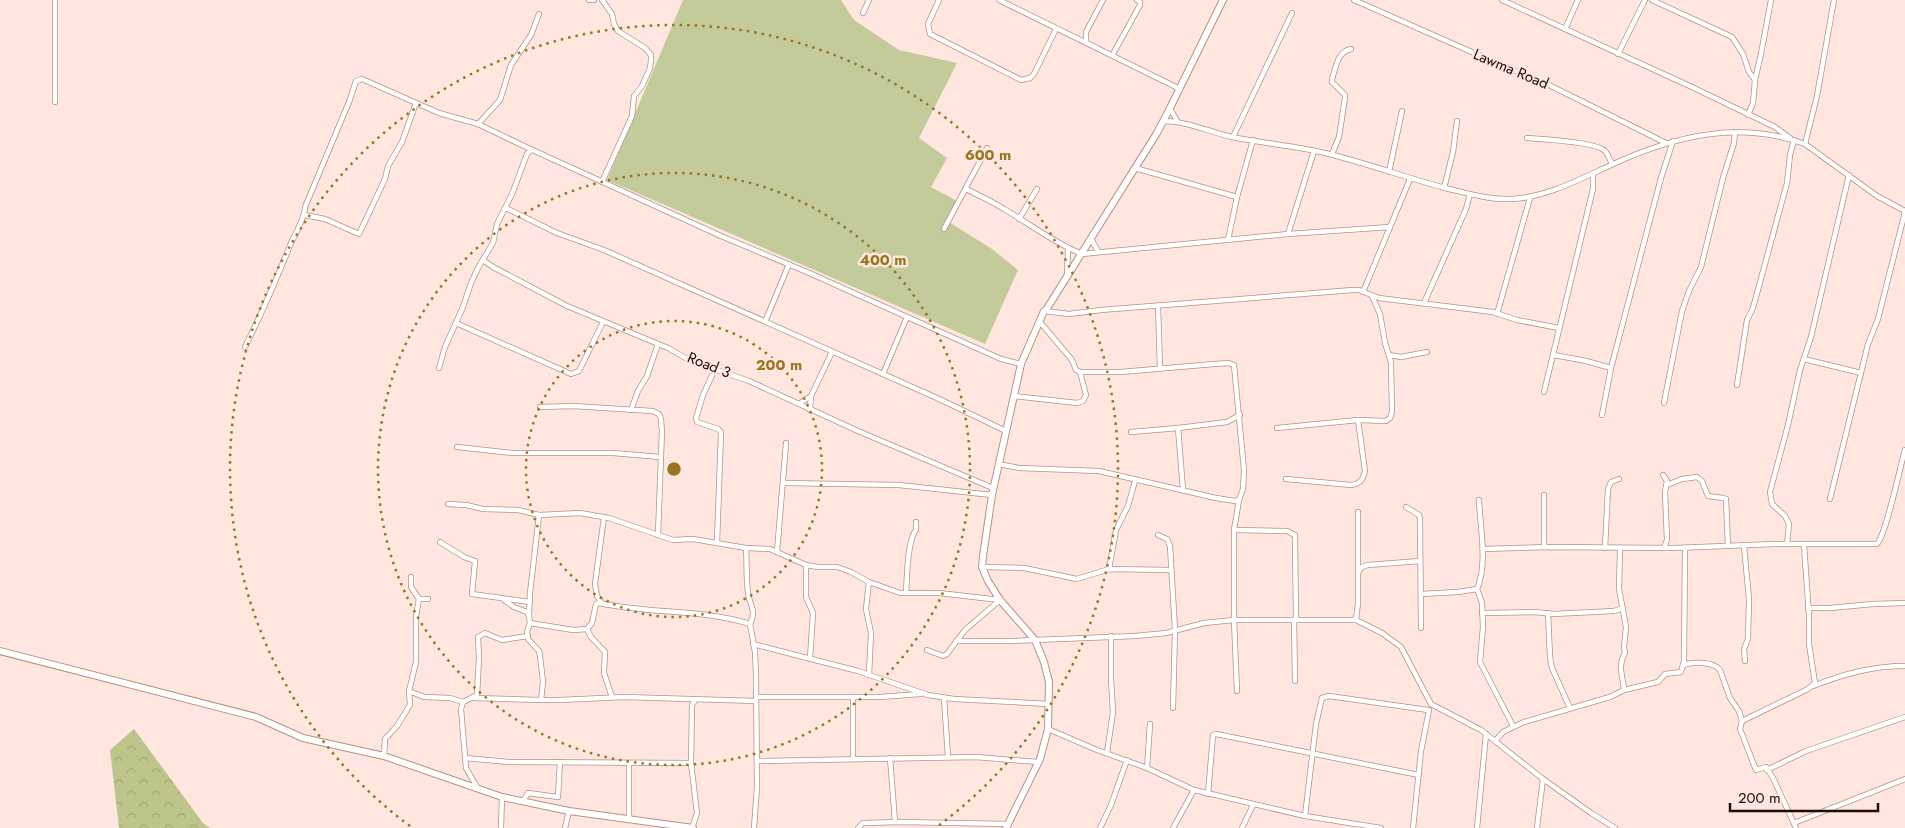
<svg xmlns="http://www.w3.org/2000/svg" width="1905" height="828" font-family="Jost,sans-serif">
<defs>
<pattern id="forest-crowns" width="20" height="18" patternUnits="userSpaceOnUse" patternTransform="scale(1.25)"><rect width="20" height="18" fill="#bdc58b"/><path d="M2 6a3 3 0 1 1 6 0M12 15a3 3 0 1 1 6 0" fill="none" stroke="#a2a877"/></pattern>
</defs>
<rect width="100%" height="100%" fill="#ffe7df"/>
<!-- grass -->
<polygon fill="#c4cb9b" points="683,0 841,0 854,20 899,50 957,63 919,138 947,158 931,187 957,201 949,222 992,249 1018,270 985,344 607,180"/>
<!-- forest -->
<polygon fill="url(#forest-crowns)" points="134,729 203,823 210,828 119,828 110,750"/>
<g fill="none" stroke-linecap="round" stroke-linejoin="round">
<!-- minor casing -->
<g stroke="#b59184" stroke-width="6">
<g id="minor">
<polyline points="589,0 594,0"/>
<polyline points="602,0 612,14 614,24 618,31 645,48 651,55 651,60 650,68 642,86 634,96 632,116 602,182"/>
<polyline points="939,0 928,24 930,34 1021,80 1030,78 1034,74 1056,29"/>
<polyline points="999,0 1180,89"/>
<polyline points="1354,0 1508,68 1549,85 1666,143"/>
<polyline points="1502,0 1694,88 1775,127 1790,138"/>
<polyline points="1652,0 1732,37 1743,54 1749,72 1755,80"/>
<polyline points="863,13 869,0"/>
<polyline points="1565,29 1578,0"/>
<polyline points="1086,42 1086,32 1103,0"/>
<polyline points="1113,54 1140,5 1140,2 1137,0"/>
<polyline points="1618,54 1645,0"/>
<polyline points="55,102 55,0"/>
<polyline points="1170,108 1177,121"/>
<polyline points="1748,115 1753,103 1755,80 1761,54 1771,0"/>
<path d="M 1163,121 C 1187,121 1209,132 1232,137 C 1266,144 1300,146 1333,155 C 1372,165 1410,179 1449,189 C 1470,194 1491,200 1512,199 C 1547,197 1580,179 1611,165 C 1674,136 1738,120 1805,144 L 1877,196 L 1905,211"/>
<polyline points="478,124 500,100 511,65 531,35 539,14"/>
<polyline points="1233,137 1292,13"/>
<path d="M 1527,138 C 1541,139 1597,142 1605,151 C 1608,154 1610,160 1612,164"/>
<polyline points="1805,144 1817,96 1834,0"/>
<path d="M 1332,154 L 1339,137 L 1345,98 L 1345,95 L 1332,82 L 1332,79 C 1336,67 1337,52 1351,49"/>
<polyline points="1135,168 1237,197"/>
<polyline points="1389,172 1402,111"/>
<polyline points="1444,188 1453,152 1457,121"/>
<path d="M 966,189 C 978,195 992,201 1004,209 C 1030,224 1054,243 1082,254 L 1288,234 L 1390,227"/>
<polyline points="506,208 557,233 604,250 937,398 1006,431"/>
<polyline points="305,215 325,219 359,234 385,179 388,166 402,142 416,103"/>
<polyline points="1019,219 1037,189"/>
<polyline points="944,229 987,148"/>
<polyline points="1288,234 1314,151"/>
<polyline points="1091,239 1098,251"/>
<polyline points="1228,240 1237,197 1253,140"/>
<polyline points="483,260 493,267 567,306 668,348 691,361 749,381 858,431 993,488"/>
<polyline points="1067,276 1068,248"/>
<polyline points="1363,292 1410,179"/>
<polyline points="1424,303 1466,209 1470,194"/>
<polyline points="1158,306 1160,368"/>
<polyline points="1044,311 1069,314 1101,310 1353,290 1359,290 1379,298 1493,312 1517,320 1559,328"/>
<polyline points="1497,314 1530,198"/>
<polyline points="765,322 789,264"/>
<polyline points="456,323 571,374 579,371 603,322"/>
<path d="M 245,347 C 262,313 277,278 291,243 C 296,233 305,217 305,207 L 349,102 L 356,81 L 362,79 L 439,113 L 478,124 L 526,147 L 721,236 L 807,272 L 1001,359 L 1021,364"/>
<polyline points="1389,355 1401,357 1427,352"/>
<polyline points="1554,355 1586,361 1611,368"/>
<polyline points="1804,359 1861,373"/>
<polyline points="439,368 445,347 463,307 471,283 479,266 493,243 497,224 512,194 527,154 531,150"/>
<polyline points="715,369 703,395 696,418 697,422 718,429 721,432 717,543"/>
<polyline points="1080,372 1121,372 1214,364 1229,363 1234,365 1244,470 1243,489 1239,500 1234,530 1234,620 1237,691"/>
<polyline points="883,374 907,317"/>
<polyline points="1737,385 1747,320 1753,308 1787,183 1790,155 1794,140"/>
<polyline points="1544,392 1593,189 1593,174"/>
<polyline points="1014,396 1077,403 1083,401 1086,395 1080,372 1076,370 1072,360 1040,322"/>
<polyline points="1664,403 1682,311 1689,291 1701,267 1723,178 1734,143 1735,132"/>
<polyline points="799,404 811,396"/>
<path d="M 540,407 L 573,406 L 652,411 C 664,414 660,420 662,430 L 658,535"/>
<polyline points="631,410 638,391 647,376 658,344"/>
<polyline points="810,410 811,396 832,352"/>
<polyline points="1602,415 1611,368 1661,178 1673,141"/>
<polyline points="1277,428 1358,420 1386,421 1390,418 1392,412 1391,362 1385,343 1380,314 1372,296"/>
<polyline points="1131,432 1178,428"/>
<polyline points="457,447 512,453 613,453 660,457"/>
<polyline points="998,464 1019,468 1099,471 1216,498 1235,501 1239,500"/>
<polyline points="1663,475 1667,481 1665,492 1667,540 1664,548"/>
<path d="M 1286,479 L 1351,485 C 1360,484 1363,480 1365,471 L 1358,420"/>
<polyline points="784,483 899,485 992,495"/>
<polyline points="1667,485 1682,479 1697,477 1702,481 1708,496 1723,498 1726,499 1728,546"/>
<polyline points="1183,490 1178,428 1227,422 1240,415"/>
<polyline points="1830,499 1868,344 1878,319 1905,212"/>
<path d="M 1479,500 C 1480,527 1488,564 1477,589 L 1482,603 L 1483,627 L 1480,662 L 1513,726"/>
<polyline points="448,504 466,505 483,509 518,510 539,515 580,513 609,518 673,540 693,539 746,548 770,549 806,565 818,567 837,567 851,572 869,582 900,593 939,593 1000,600"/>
<polyline points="1406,507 1419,515 1420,519 1421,628"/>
<polyline points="539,515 530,593 529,616 530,623 527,632 528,639 539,651 540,656 543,682 541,700 560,700 624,697 756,701"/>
<polyline points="1234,530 1287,531 1295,535 1296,620"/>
<polyline points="1158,535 1167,539 1170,546 1175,630 1173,708"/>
<polyline points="440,542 464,557 475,561 472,594 530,602"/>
<polyline points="1787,544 1789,524 1785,516 1772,504 1770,492 1788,425 1800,370 1811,337 1849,175"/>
<polyline points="1744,546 1749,599 1748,639 1744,649 1745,661"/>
<polyline points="1544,547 1544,495"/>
<path d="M 746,548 C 747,563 746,579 748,593 C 750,607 757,609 750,624"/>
<polyline points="1605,548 1608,489 1611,482 1619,479"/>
<path d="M 1620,548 L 1619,589 L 1626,627 L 1624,647 L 1625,653 C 1617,666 1623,676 1624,690"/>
<path d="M 1483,549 L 1548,547 L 1675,548 L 1774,544 L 1877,544 C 1886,535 1900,467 1905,450"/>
<polyline points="777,552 786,443"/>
<polyline points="806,565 806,597 813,613 810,659"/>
<polyline points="982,567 1024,568 1077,579 1109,569 1170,570"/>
<polyline points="1109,569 1116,530 1128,506 1135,481"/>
<polyline points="1359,571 1362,567 1368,565 1420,561"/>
<polyline points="869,582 866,609 871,633 869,675"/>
<path d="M 906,593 C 907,579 907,540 916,530 L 916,522"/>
<polyline points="1421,594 1458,592 1477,589"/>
<polyline points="419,599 428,599"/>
<polyline points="504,600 514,607 527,612 529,616"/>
<polyline points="602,603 597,596 595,584 604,517"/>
<polyline points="1808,608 1830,608 1873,604 1905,603"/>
<polyline points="1482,613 1535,612 1553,614 1614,611 1623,608"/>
<polyline points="1548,613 1550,657 1552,668 1570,708"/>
<polyline points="1294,620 1295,681"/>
<polyline points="1356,620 1358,603 1358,512"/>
<path d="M 530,623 L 573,630 L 587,629 L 592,623 L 596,604 L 599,603 C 649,614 702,609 750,624 L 755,652 L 756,676 L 757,787 L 754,828"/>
<polyline points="587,629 591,637 605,652 604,673 612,697"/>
<polyline points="956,641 1010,641 1135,636 1166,633 1204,623 1234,620 1356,620 1382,633 1401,647 1431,704 1481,730 1543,779 1591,813 1615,828"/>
<polyline points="753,644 858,671 928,695 954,699 1049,704"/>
<polyline points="927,650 943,656 947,654 965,630 1000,600"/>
<path d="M 1683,665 C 1693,662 1713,661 1720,670 L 1730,698 L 1739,711 L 1742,721 L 1740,729 L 1756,770 L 1766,767 L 1773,778 L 1796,828"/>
<path d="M 1813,686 C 1844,674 1872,666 1905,666"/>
<polyline points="409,691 424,697 450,698 463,702"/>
<polyline points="756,697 880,697 920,694"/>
<polyline points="473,698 541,700"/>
<polyline points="944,698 948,757"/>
<polyline points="1742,721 1808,689 1815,683 1809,644 1809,615 1804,545"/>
<polyline points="1048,729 1097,750 1147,768 1194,790 1305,816 1381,828"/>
<polyline points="1496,740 1503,732 1524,722 1610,697 1624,690 1658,682 1665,674 1681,672 1684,661 1685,548"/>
<polyline points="1107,753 1113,712 1111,679 1111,636"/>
<polyline points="384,756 385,739 397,726 410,705 409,691 416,662 416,616 419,599 411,587 411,577"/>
<polyline points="465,758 509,762 691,763"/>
<polyline points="890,758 895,822"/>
<polyline points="853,759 853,697"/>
<polyline points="757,761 976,757 1038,762"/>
<polyline points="629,764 629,820"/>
<polyline points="1147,768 1150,724"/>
<polyline points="1767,770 1806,751 1905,717"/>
<polyline points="478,789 466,768 461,709 463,702 477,695 479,657 478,637 485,633 502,640 528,636"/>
<polyline points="1208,794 1213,735 1216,734 1419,775"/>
<polyline points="523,801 528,793 558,797 560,762"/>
<polyline points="1305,816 1316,724 1322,698 1329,696 1428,710"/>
<polyline points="1794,823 1905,779"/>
<polyline points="501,828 502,797"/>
<polyline points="565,828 569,811"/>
<polyline points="692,828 697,813 691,763 692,705 695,700"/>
<polyline points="858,828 863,823 901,822 1008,824"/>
<polyline points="1100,828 1111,805 1127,760"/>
<polyline points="1173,828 1194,790"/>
<polyline points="1242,828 1253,805"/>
<polyline points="1413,828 1421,751 1429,710"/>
<polyline points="1477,828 1486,734"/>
<polyline points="1537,828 1543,779"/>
</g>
</g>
<!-- secondary casing -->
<g stroke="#b59184" stroke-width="8">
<g id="secondary">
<polyline points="0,651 256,717 303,738 384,756 502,797 569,811 693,828"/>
<polyline points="1006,828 1040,759 1048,729 1049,682 1044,662 1035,640 1000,600 988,581 982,567 983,556 992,495 1021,364 1044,311 1046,310 1157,133 1170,108 1223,0"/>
</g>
</g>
<!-- minor -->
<use href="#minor" stroke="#fff" stroke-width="4.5"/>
<!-- secondary -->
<use href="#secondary" stroke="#fff" stroke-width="6"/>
</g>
<!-- distance rings -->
<g fill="none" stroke="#97761f" stroke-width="2.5" stroke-dasharray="2.5 5">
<circle cx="674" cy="469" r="148"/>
<circle cx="674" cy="469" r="296"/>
<path d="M410 826A444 444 0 1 1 938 826"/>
</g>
<g text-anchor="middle" stroke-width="5" stroke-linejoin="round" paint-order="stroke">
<!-- street labels -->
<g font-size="15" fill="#1b0e09" stroke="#ffe7df">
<text transform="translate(1511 69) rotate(23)" y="5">Lawma Road</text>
<text transform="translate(709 365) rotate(22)" y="5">Road 3</text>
</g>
</g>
<circle cx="674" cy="469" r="8" fill="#97761f" stroke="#ffe7df" stroke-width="2.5"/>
<g font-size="15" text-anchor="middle" font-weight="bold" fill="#97761f" stroke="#ffe7df" stroke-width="5" stroke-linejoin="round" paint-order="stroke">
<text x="988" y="160">600 m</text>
<text x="883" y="265">400 m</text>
<text x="779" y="370">200 m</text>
</g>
<!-- scale -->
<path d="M1730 803v8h148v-8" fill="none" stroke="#1b0e09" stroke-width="2.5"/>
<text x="1738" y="803" font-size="15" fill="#1b0e09" stroke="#ffe7df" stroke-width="4" paint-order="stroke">200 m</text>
</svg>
